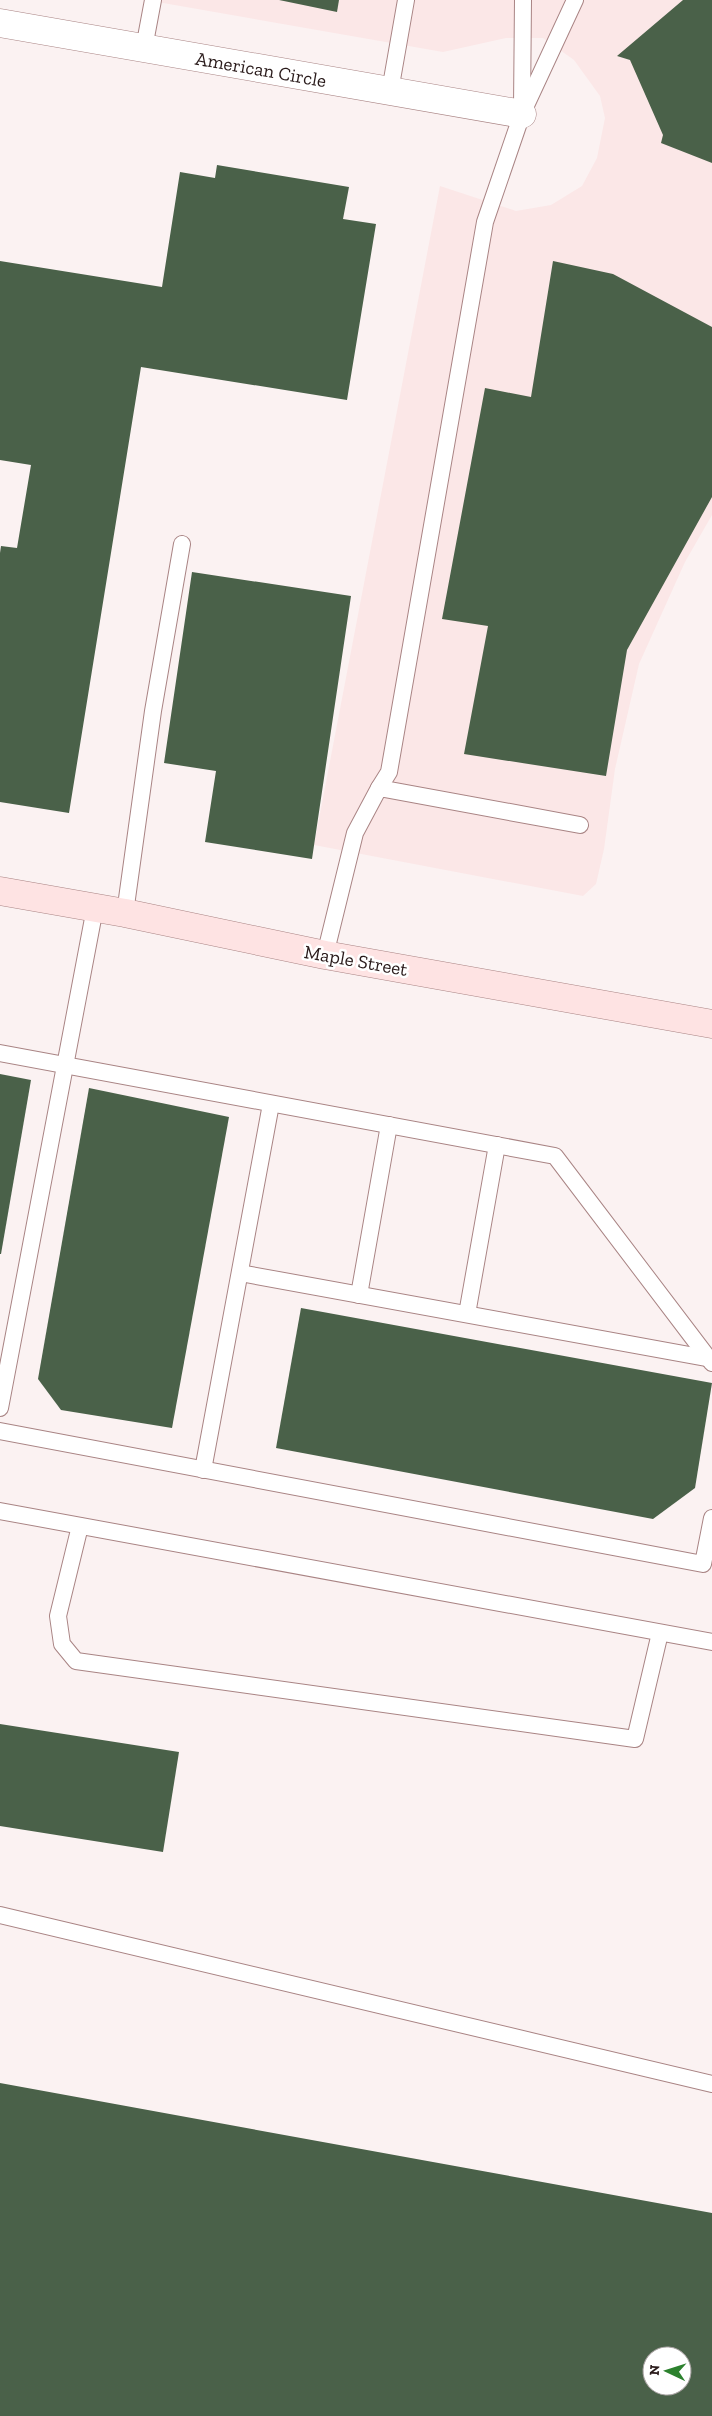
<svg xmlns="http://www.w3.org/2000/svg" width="712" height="2416" font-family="'Zilla Slab',serif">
<rect width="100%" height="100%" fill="#fbf2f2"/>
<!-- built -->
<polygon fill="#fbe7e7" points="146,0 712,0 712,515 685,562 639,664 615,769 604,849 596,884 583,896 314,845 440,186 516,211 551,205 582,186 597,158 605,118 600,96 574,60 543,38 506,38 443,52"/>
<!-- building -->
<g fill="#4a6149" fill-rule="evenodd">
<polygon points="279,0 339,0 337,12"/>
<polygon points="683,0 712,0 712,163 661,143 663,135 630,60 617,56"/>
<polygon points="217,165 349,187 343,219 376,224 347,400 141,367 69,813 0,802 0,553 1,546 17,548 31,465 0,460 0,261 162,287 180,172 215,178"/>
<polygon points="553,261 613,274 712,327 712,497 627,650 606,776 464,754 488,626 442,619 485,388 531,397"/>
<polygon points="192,572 351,596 312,859 205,842 216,771 164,763"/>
<polygon points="0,1074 31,1080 1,1254 0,1254"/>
<polygon points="89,1088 229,1117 172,1428 61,1410 38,1379"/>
<polygon points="301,1308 712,1383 695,1488 653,1519 276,1448"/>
<polygon points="0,1724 179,1752 163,1852 0,1826"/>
<path d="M 0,2083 L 712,2213 L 712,2416 L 0,2416 ZM 652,2356 L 682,2356 L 682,2386 L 652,2386 Z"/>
</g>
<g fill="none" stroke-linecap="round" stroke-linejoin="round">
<!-- lane casing -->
<g stroke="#a98484" stroke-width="18">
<g id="lane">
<polyline points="144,48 153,0"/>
<polyline points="390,91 406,0"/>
<polyline points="522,107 523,0"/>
<polyline points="379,788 389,772 485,222 522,114 575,0"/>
<polyline points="125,913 153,711 182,544"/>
<polyline points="325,955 355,833 379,788 580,825"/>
<polyline points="0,1053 555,1156 712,1363"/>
<polyline points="240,1273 706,1358"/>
<polyline points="359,1295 389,1125"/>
<polyline points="467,1314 497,1145"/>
<polyline points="0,1408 95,908"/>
<polyline points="0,1431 703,1564 712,1518"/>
<polyline points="203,1470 271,1104"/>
<polyline points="0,1511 712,1642"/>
<polyline points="80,1526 58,1616 62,1644 76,1661 635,1739 660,1633"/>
<polyline points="0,1915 712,2084"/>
</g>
</g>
<!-- street casing -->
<g stroke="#a98484" stroke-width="29">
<polyline id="street" points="0,23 522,114"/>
</g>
<!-- secondary casing -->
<g stroke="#a98484" stroke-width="29">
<polyline id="secondary" points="0,891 125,913 325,955 712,1024"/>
</g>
<!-- lane -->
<use href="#lane" stroke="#fff" stroke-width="16"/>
<!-- street -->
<use href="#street" stroke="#fff" stroke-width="28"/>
<!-- secondary -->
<use href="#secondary" stroke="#fee3e3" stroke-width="28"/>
</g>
<g text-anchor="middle" stroke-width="5" stroke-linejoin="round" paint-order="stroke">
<!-- street labels -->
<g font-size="19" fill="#291a1a" stroke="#fff">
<text transform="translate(261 69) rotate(10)" y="7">American Circle</text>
<text transform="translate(356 960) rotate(10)" y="7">Maple Street</text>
</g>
</g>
<!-- north arrow -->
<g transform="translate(667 2371) rotate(274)"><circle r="24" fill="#ffffff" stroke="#a9a3a3"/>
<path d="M0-4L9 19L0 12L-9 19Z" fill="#2c812e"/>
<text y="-8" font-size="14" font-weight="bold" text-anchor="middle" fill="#291a1a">N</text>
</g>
</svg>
